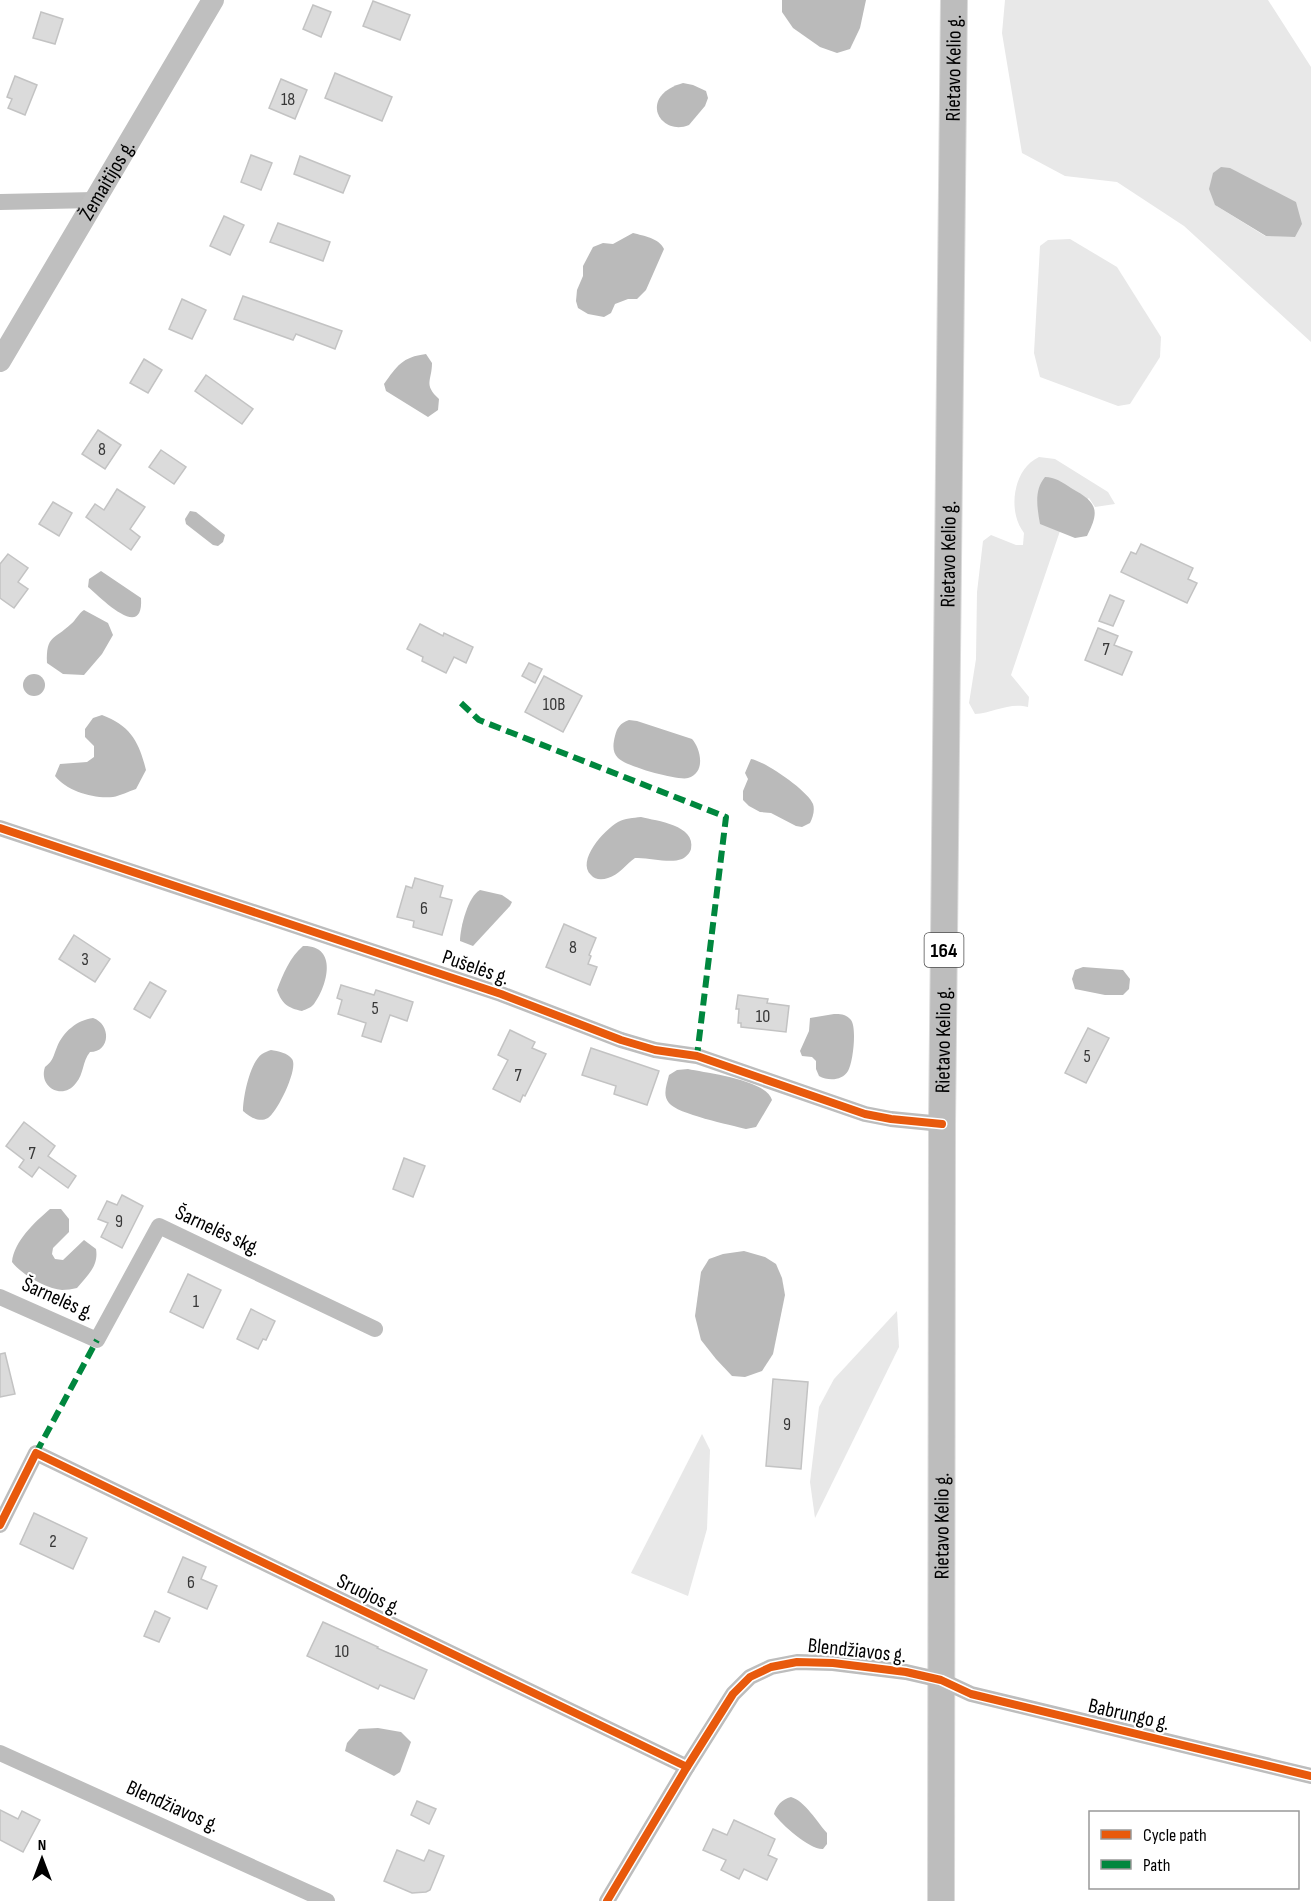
<svg xmlns="http://www.w3.org/2000/svg" width="1311" height="1901" font-family="'Sofia Sans Condensed',sans-serif">
<rect width="100%" height="100%" fill="#fff"/>
<!-- green -->
<g fill="#e8e8e8" fill-rule="evenodd">
<path d="M 1005,0 L 1268,0 L 1311,67 L 1311,342 L 1184,226 L 1117,182 L 1065,176 L 1022,153 L 1002,33 ZM 1215,205 L 1295,237 L 1265,236 Z"/>
<polygon points="1070,239 1117,267 1161,337 1160,357 1130,404 1118,406 1040,377 1034,353 1040,246 1048,240"/>
<path d="M 1039,457 L 1055,459 L 1108,492 L 1115,504 L 1095,507 L 1089,498 L 1040,523 L 1060,531 L 1011,675 L 1029,697 L 1028,707 C 1009,702 993,713 975,714 L 969,703 L 976,659 L 977,592 L 983,541 L 991,535 L 1016,545 L 1023,545 L 1024,533 C 1007,511 1013,469 1039,457 Z"/>
<polygon points="897,1311 899,1347 815,1518 810,1482 819,1407 834,1379"/>
<polygon points="702,1434 710,1450 707,1529 688,1596 631,1573"/>
</g>
<!-- water -->
<g fill="#bababa">
<polygon points="782,0 866,0 860,28 850,49 837,53 820,47 793,28 782,12"/>
<path d="M 683,83 L 693,85 L 706,91 L 708,98 L 705,106 L 689,125 C 660,137 637,96 683,83 Z"/>
<polygon points="1221,167 1230,168 1296,202 1302,224 1295,237 1266,236 1215,205 1209,189 1213,173"/>
<path d="M 633,233 C 644,236 659,238 664,249 L 646,290 L 637,299 L 628,299 L 615,304 L 611,313 L 604,317 L 588,314 L 578,308 L 576,301 L 577,290 L 583,276 L 583,266 L 593,247 L 603,243 L 613,244 Z"/>
<path d="M 426,354 L 432,363 C 432,381 423,384 439,399 L 438,410 L 428,417 L 386,391 L 384,384 C 397,366 402,357 426,354 Z"/>
<path d="M 1045,477 C 1055,477 1062,482 1071,488 C 1096,502 1101,509 1087,536 L 1075,538 L 1040,524 C 1037,507 1034,490 1045,477 Z"/>
<polygon points="190,511 196,512 225,535 223,542 218,546 213,545 186,524 185,519"/>
<path d="M 101,571 L 141,598 C 144,643 99,596 88,587 L 89,579 Z"/>
<path d="M 84,610 L 108,623 L 113,635 L 102,654 L 84,675 L 63,674 L 47,663 C 46,635 54,640 71,624 C 76,620 78,614 84,610 Z"/>
<circle cx="34" cy="685" r="11"/>
<path d="M 102,715 C 131,726 139,742 146,770 L 136,789 C 129,791 120,796 113,797 C 93,799 67,791 55,776 L 60,764 L 87,762 L 94,757 L 94,746 L 85,737 L 85,729 L 93,718 Z"/>
<path d="M 629,720 L 637,721 L 692,739 C 701,749 706,773 688,778 C 678,781 625,766 618,758 C 612,752 613,744 615,736 C 617,728 620,723 629,720 Z"/>
<path d="M 751,759 C 765,761 808,791 813,804 C 815,810 813,817 810,823 L 802,827 L 796,826 L 771,813 L 760,812 L 749,806 L 743,800 L 743,791 L 748,779 L 745,773 Z"/>
<path d="M 641,817 C 657,821 696,825 691,849 C 690,853 686,857 682,859 C 669,864 649,857 635,858 C 626,864 619,875 608,878 C 602,880 595,880 591,875 C 576,861 604,830 618,822 C 625,818 633,818 641,817 Z"/>
<path d="M 480,890 L 502,895 L 512,902 L 510,906 L 473,946 L 460,941 C 460,928 468,896 480,890 Z"/>
<path d="M 303,946 C 338,945 328,985 314,1004 C 311,1008 306,1009 302,1011 C 288,1008 282,1004 277,990 C 283,974 290,957 303,946 Z"/>
<polygon points="1083,967 1123,970 1130,979 1129,989 1123,995 1105,995 1075,989 1072,979 1075,970"/>
<path d="M 834,1014 C 841,1014 846,1014 851,1020 C 857,1028 853,1063 848,1071 C 842,1081 828,1081 819,1076 L 816,1069 L 816,1061 L 812,1057 L 802,1056 L 800,1051 L 809,1031 L 810,1018 Z"/>
<path d="M 93,1018 C 111,1024 111,1052 90,1052 C 82,1062 84,1074 76,1083 C 63,1101 38,1087 45,1067 C 54,1060 53,1056 57,1047 C 63,1032 77,1020 93,1018 Z"/>
<path d="M 271,1050 C 278,1051 288,1053 292,1059 C 299,1068 277,1113 268,1118 C 259,1123 250,1117 243,1111 C 243,1097 250,1062 262,1054 C 265,1052 268,1051 271,1050 Z"/>
<path d="M 688,1069 C 707,1073 767,1080 772,1100 L 756,1127 L 746,1129 C 731,1125 677,1114 669,1103 C 662,1095 667,1084 669,1075 L 677,1070 Z"/>
<path d="M 50,1209 L 61,1209 L 69,1219 L 69,1232 L 53,1248 L 52,1254 L 55,1259 L 63,1260 L 84,1240 L 96,1249 C 99,1266 87,1276 77,1288 C 72,1289 67,1290 62,1290 C 47,1289 21,1274 12,1262 C 14,1241 35,1222 50,1209 Z"/>
<polygon points="744,1251 765,1257 776,1264 782,1278 785,1295 773,1354 762,1371 745,1377 732,1376 716,1359 701,1340 695,1316 701,1272 709,1259 723,1254"/>
<polygon points="378,1728 401,1732 411,1742 400,1772 394,1776 345,1751 347,1743 359,1729"/>
<path d="M 791,1797 C 805,1801 817,1822 827,1833 L 827,1844 L 823,1849 C 810,1850 782,1825 774,1814 C 776,1806 782,1799 791,1797 Z"/>
</g>
<!-- building -->
<g fill="#dbdbdb" stroke="#c3c3c3" stroke-width="1.5">
<polygon points="373,1 410,15 400,40 363,26"/>
<polygon points="313,5 331,12 321,37 303,29"/>
<polygon points="41,12 63,19 55,44 33,38"/>
<polygon points="335,73 392,97 382,121 325,98"/>
<polygon points="15,76 37,85 25,115 8,108 12,99 7,97"/>
<polygon points="281,79 307,90 295,119 269,108"/>
<polygon points="251,155 272,163 261,190 241,182"/>
<polygon points="300,156 350,176 343,193 294,174"/>
<polygon points="224,216 244,225 230,255 210,246"/>
<polygon points="278,223 330,242 323,261 270,242"/>
<polygon points="243,296 342,331 335,349 296,334 293,340 234,319"/>
<polygon points="182,299 206,310 192,339 169,329"/>
<polygon points="144,359 162,370 148,393 130,383"/>
<polygon points="206,375 253,409 242,424 195,391"/>
<polygon points="98,430 121,445 105,469 82,454"/>
<polygon points="161,450 186,467 174,484 149,467"/>
<polygon points="117,489 145,507 130,529 140,537 131,550 86,517 95,504 104,510"/>
<polygon points="53,502 72,513 59,536 39,524"/>
<polygon points="1141,544 1193,568 1188,579 1197,583 1187,603 1121,572 1131,552 1136,554"/>
<polygon points="8,554 28,568 18,582 28,589 14,608 0,598 0,564"/>
<polygon points="1110,595 1124,601 1113,626 1099,621"/>
<polygon points="420,624 443,636 444,633 473,647 466,663 454,657 446,673 422,661 423,657 407,649"/>
<polygon points="1098,628 1118,636 1114,645 1132,652 1122,675 1085,660"/>
<polygon points="529,663 542,669 535,683 522,676"/>
<polygon points="544,676 582,696 563,732 525,712"/>
<polygon points="415,878 443,886 440,897 452,900 442,935 413,927 414,921 397,917 406,886 412,888"/>
<polygon points="564,924 596,938 589,955 591,956 588,964 597,967 590,985 546,967"/>
<polygon points="74,935 110,959 95,982 59,959"/>
<polygon points="150,982 166,991 150,1018 134,1009"/>
<polygon points="341,985 374,995 376,990 413,1002 407,1021 390,1015 381,1042 362,1036 366,1023 338,1014 342,1000 337,998"/>
<polygon points="738,995 768,999 767,1003 789,1006 786,1032 741,1027 741,1023 738,1023 739,1009 736,1009"/>
<polygon points="1088,1028 1109,1038 1086,1083 1065,1073"/>
<polygon points="510,1030 535,1042 532,1048 546,1054 525,1096 523,1095 520,1102 493,1089 508,1060 498,1055"/>
<polygon points="591,1048 659,1071 647,1105 614,1094 616,1086 582,1075"/>
<polygon points="24,1122 55,1146 48,1156 76,1176 68,1188 39,1167 32,1177 19,1167 24,1160 6,1146"/>
<polygon points="404,1158 425,1166 413,1197 393,1189"/>
<polygon points="122,1195 143,1206 122,1248 101,1237 108,1223 98,1219 107,1201 117,1205"/>
<polygon points="188,1274 221,1290 203,1328 170,1312"/>
<polygon points="251,1309 275,1321 266,1340 263,1339 258,1349 237,1339"/>
<polygon points="5,1353 15,1394 0,1397 0,1354"/>
<polygon points="773,1379 808,1382 801,1469 766,1466"/>
<polygon points="34,1513 87,1538 73,1569 20,1544"/>
<polygon points="183,1557 206,1567 201,1579 217,1586 207,1609 168,1592"/>
<polygon points="155,1611 170,1618 159,1642 144,1636"/>
<polygon points="323,1622 378,1647 377,1648 427,1670 414,1699 380,1685 378,1689 307,1656"/>
<polygon points="417,1801 436,1809 429,1824 411,1815"/>
<polygon points="0,1810 18,1819 22,1811 40,1820 23,1852 0,1840"/>
<polygon points="734,1820 775,1839 768,1855 777,1859 767,1880 744,1869 739,1879 721,1870 726,1860 703,1850 713,1829 727,1835"/>
<polygon points="397,1850 424,1861 429,1850 444,1856 430,1890 426,1892 412,1893 384,1881"/>
</g>
<g fill="none" stroke-linecap="round" stroke-linejoin="round">
<!-- primary casing -->
<g stroke="#dbdbdb" stroke-width="28">
<g id="primary">
<path id="s2" d="M 941,1901 L 942,1124 L 954,0"/>
</g>
</g>
<!-- street -->
<g stroke="#bdbdbd" stroke-width="16">
<polyline points="0,202 95,200"/>
<polyline points="0,828 501,994 621,1040 655,1050 697,1056 865,1114 891,1119 942,1124"/>
<polyline points="0,1297 97,1340 159,1226 375,1329"/>
<polyline points="0,1525 36,1453 687,1767"/>
<polyline points="0,1753 327,1901"/>
<polyline points="607,1901 687,1767 733,1694 750,1677 771,1667 797,1662 833,1663 906,1672 941,1680 971,1694 1311,1776"/>
</g>
<!-- secondary -->
<path stroke="#bfbfbf" stroke-width="22" id="s1" d="M 0,361 L 213,0"/>
<!-- primary -->
<use href="#primary" stroke="#bdbdbd" stroke-width="26"/>
<!-- quiet -->
<g stroke="#00873e" stroke-width="6" stroke-dasharray="12 6" stroke-linecap="butt">
<polyline points="461,703 479,720 726,817 697,1056"/>
<polyline points="36,1453 97,1340"/>
</g>
<!-- cycleway casing -->
<g stroke="#fff" stroke-width="11">
<g id="cycleway">
<polyline points="0,828 501,994 621,1040 655,1050 697,1056 865,1114 891,1119 942,1124"/>
<polyline points="0,1525 36,1453 687,1767"/>
<polyline points="607,1901 687,1767 733,1694 750,1677 771,1667 797,1662 833,1663 906,1672 941,1680 971,1694 1311,1776"/>
</g>
</g>
<!-- cycleway -->
<use href="#cycleway" stroke="#e8590c" stroke-width="8"/>
</g>
<g text-anchor="middle" stroke-width="4.5" stroke-linejoin="round" paint-order="stroke">
<!-- number labels -->
<g font-size="18" fill="#373737">
<text x="288" y="105">18</text>
<text x="102" y="455">8</text>
<text x="1106" y="655">7</text>
<text x="554" y="710">10B</text>
<text x="424" y="914">6</text>
<text x="573" y="953">8</text>
<text x="85" y="965">3</text>
<text x="375" y="1014">5</text>
<text x="763" y="1022">10</text>
<text x="1087" y="1062">5</text>
<text x="518" y="1081">7</text>
<text x="32" y="1159">7</text>
<text x="119" y="1227">9</text>
<text x="196" y="1307">1</text>
<text x="787" y="1430">9</text>
<text x="53" y="1547">2</text>
<text x="191" y="1588">6</text>
<text x="342" y="1657">10</text>
</g>
<!-- shield labels -->
<rect fill="#fff" stroke="#4c4c4c" stroke-width="1.5" x="924.5" y="933" width="39" height="34" rx="4.5"/>
<g font-size="20" font-weight="bold" fill="#000">
<text x="944" y="957">164</text>
</g>
<!-- street labels -->
<g font-size="21" fill="#000" stroke="#fff">
<text dy="7" stroke="none"><textPath href="#s2" startOffset="1833">Rietavo Kelio g.</textPath></text>
<text dy="7" stroke="none"><textPath href="#s1" startOffset="210">Žemaitijos g.</textPath></text>
<text dy="7" stroke="none"><textPath href="#s2" startOffset="1347">Rietavo Kelio g.</textPath></text>
<text transform="translate(476 967) rotate(19)" y="7">Pušelės g.</text>
<text dy="7" stroke="none"><textPath href="#s2" startOffset="861">Rietavo Kelio g.</textPath></text>
<text transform="translate(218 1230) rotate(25)" y="7">Šarnelės skg.</text>
<text transform="translate(58 1298) rotate(24)" y="7">Šarnelės g.</text>
<text dy="7" stroke="none"><textPath href="#s2" startOffset="375">Rietavo Kelio g.</textPath></text>
<text transform="translate(369 1594) rotate(26)" y="7">Sruojos g.</text>
<text transform="translate(857 1650) rotate(6)" y="7">Blendžiavos g.</text>
<text transform="translate(1129 1714) rotate(13)" y="7">Babrungo g.</text>
<text transform="translate(173 1806) rotate(24)" y="7">Blendžiavos g.</text>
</g>
</g>
<!-- legend -->
<rect x="1089" y="1811" width="210" height="78" fill="#ffffff" stroke="#999999" stroke-width="1.5"/>
<rect x="1101" y="1830" width="30" height="9" fill="#e8590c" stroke="#999999" stroke-width="1.5"/>
<text x="1143" y="1841" font-size="18" fill="#000000">Cycle path</text>
<rect x="1101" y="1860" width="30" height="9" fill="#00873e" stroke="#999999" stroke-width="1.5"/>
<text x="1143" y="1871" font-size="18" fill="#000000">Path</text>
<!-- north arrow -->
<g transform="translate(42 1859)" stroke="#ffffff" stroke-width="4.5" paint-order="stroke">
<path d="M0-4.5L10 22L0 15L-10 22Z" fill="#000000"/>
<text y="-9" font-size="16" font-weight="bold" text-anchor="middle" fill="#000000">N</text>
</g>
</svg>
